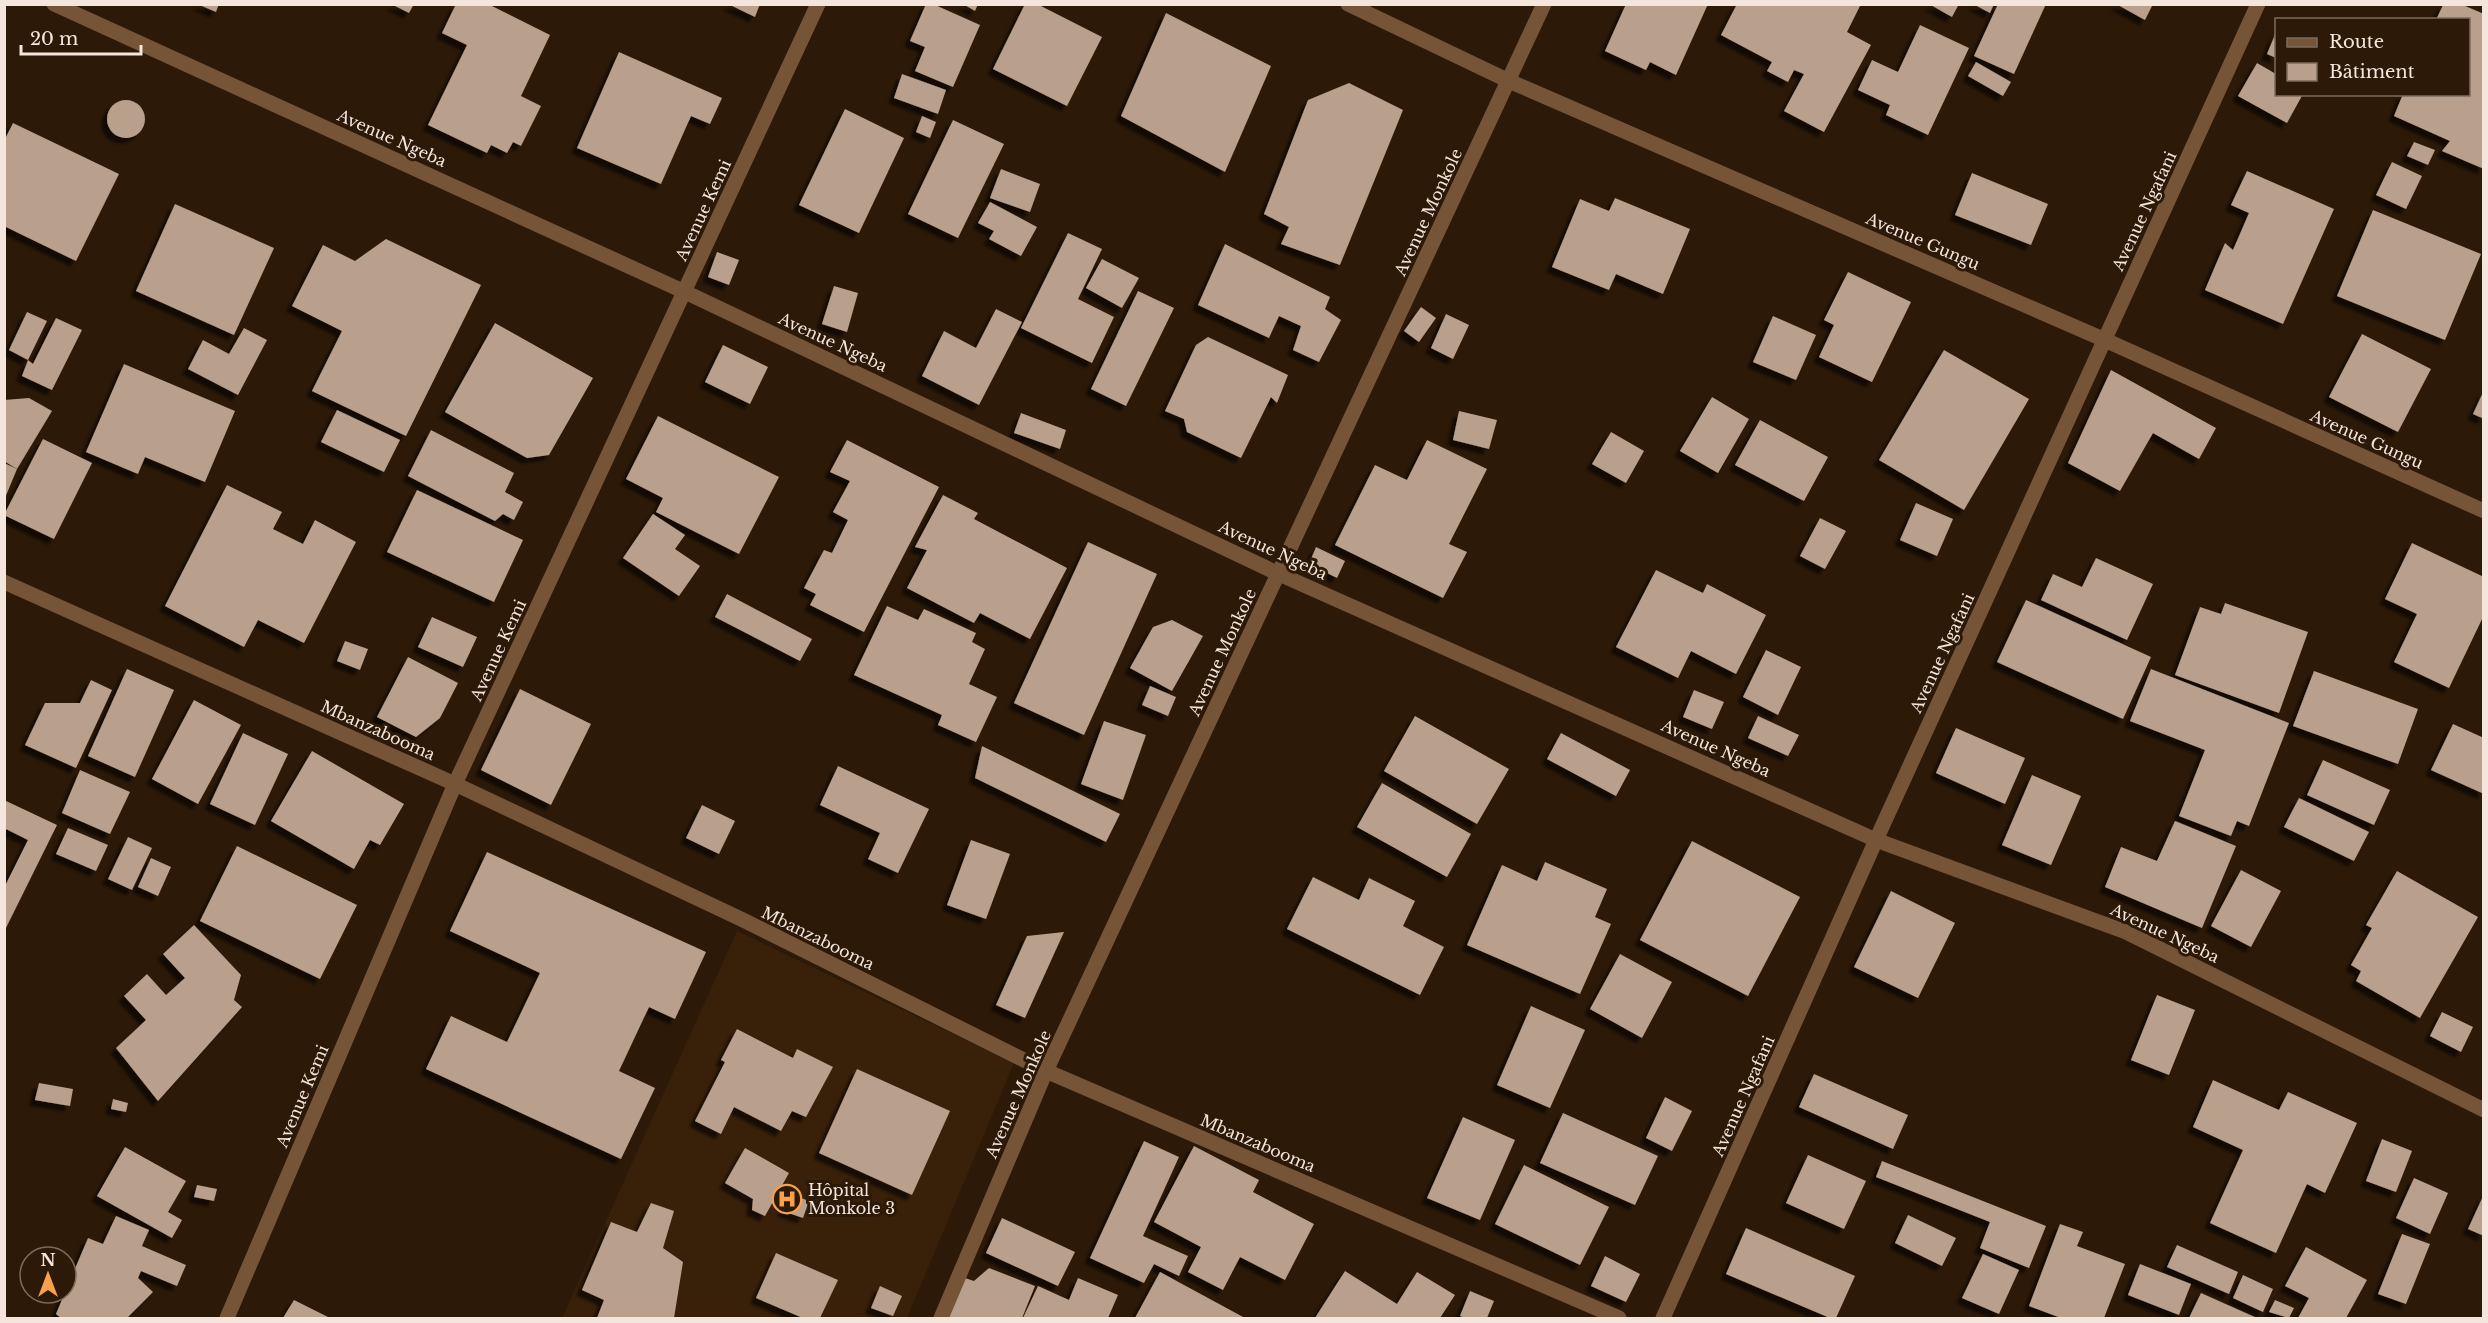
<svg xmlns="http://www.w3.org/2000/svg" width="2488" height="1323" font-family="'Libre Baskerville',serif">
<defs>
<filter id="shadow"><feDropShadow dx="-5.5" dy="5.5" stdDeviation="1.5" flood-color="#0009"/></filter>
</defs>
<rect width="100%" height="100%" fill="#2c1908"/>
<!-- built -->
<polygon fill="#382009" points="737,931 1014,1063 907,1318 562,1318"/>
<!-- building -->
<g fill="#b9a08c" filter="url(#shadow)">
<polygon points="197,4 219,4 216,12"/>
<polygon points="391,4 414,4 409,13"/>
<polygon points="456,4 488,4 550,35 521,96 541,106 521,146 513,142 507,153 491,145 487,153 428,125 467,45 442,33"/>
<polygon points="728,4 760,4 755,17"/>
<polygon points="926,4 933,4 980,25 953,87 915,71 925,47 910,41"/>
<polygon points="963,4 978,4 975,11"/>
<polygon points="1025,4 1037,4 1102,37 1067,106 993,69"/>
<polygon points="1626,4 1708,4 1676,75 1650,62 1646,70 1605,51"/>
<polygon points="1737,4 1861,4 1847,32 1871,45 1824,132 1784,111 1804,74 1794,70 1788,82 1767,71 1772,62 1721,35"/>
<polygon points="1929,4 1959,4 1952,17"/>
<polygon points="1973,4 1994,4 1990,13"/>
<polygon points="1998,4 2046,4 2014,74 1974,56"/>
<polygon points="2116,4 2153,4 2145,20"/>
<polygon points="2443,5 2463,5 2484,14 2484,169 2442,151 2450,141 2394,116 2403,94 2468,94 2468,20 2436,20"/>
<polygon points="1166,13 1271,66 1225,172 1121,116"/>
<polygon points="1920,25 1969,48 1928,135 1886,115 1890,105 1858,90 1872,60 1898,72"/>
<polygon points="2276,32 2276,58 2267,54"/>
<polygon points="619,52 722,98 710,124 691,116 661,184 577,148"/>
<polygon points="1976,62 2011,82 2003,96 1968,76"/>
<polygon points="2257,63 2276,74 2276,94 2303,94 2287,123 2238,96"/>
<polygon points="902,74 946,90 938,114 894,98"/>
<polygon points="1349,83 1403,110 1340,265 1281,244 1289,227 1264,214 1308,100"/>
<circle cx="126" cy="119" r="19"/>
<polygon points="845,109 904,138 859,233 799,205"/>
<polygon points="922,116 936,122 930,138 916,132"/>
<polygon points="953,120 1004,144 958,238 908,214"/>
<polygon points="13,123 119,174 76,261 4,226 4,141"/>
<polygon points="2414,142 2435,150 2428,165 2407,156"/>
<polygon points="2392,162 2422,176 2406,209 2376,195"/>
<polygon points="1001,169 1040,184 1030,212 990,198"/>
<polygon points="2247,171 2334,209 2283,324 2205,290 2225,243 2233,250 2249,213 2231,205"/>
<polygon points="1972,173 2048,204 2031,245 1955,215"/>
<polygon points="1615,198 1690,229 1663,294 1616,274 1609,290 1552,267 1580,199 1609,211"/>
<polygon points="990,202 1037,227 1021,256 989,239 994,231 978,223"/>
<polygon points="175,204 274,248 234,335 136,291"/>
<polygon points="2373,210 2481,254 2445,340 2337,296"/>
<polygon points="1068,233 1102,249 1078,299 1114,317 1092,363 1021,328"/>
<polygon points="386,239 481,285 406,436 312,391 342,331 292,306 323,245 355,261"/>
<polygon points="1225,244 1330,297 1325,309 1341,320 1319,362 1293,350 1301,326 1279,316 1269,338 1198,305"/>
<polygon points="717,252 739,260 729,285 708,277"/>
<polygon points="1102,259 1139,278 1122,308 1086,288"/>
<polygon points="1848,272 1911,302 1872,382 1819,357 1834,325 1824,320"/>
<polygon points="834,286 858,293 847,332 822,324"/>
<polygon points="1138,291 1174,308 1126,406 1091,389"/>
<polygon points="1421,307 1436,318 1419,342 1404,331"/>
<polygon points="996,309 1022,322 979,405 922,376 944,331 976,348"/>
<polygon points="27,312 47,321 28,360 9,350"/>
<polygon points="1446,314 1469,325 1453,359 1431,348"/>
<polygon points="1773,316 1816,335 1796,380 1753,362"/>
<polygon points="56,318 82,330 52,390 22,376 28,360 33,364"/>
<polygon points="495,323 593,378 549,455 527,458 445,412"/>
<polygon points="244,328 267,340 238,395 188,369 203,340 229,354"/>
<polygon points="2362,334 2431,369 2398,432 2329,397"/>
<polygon points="1208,337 1288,375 1277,403 1271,397 1241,458 1187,432 1184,419 1165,411 1196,345"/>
<polygon points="723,345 768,367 750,404 705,382"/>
<polygon points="1944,350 2029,399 1964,510 1879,460"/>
<polygon points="124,364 235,411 205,482 145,457 138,474 86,452"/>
<polygon points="2111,370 2216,428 2199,459 2153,433 2120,491 2068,463"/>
<polygon points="2484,390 2484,419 2473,414"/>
<polygon points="1712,397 1749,419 1718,473 1680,451"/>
<polygon points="29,398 52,411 17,469 4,461 4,400"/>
<polygon points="337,410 400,440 384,472 321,442"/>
<polygon points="1459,411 1497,420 1489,449 1453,440"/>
<polygon points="1021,413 1066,430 1060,449 1014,433"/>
<polygon points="658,416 779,477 739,554 656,512 663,498 626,479"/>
<polygon points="1760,420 1828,457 1804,501 1735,465"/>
<polygon points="431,430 514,473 505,492 523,502 514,520 503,514 495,521 408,476"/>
<polygon points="1611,432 1644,451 1626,483 1592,464"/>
<polygon points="43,439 92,463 54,539 4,515"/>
<polygon points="847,440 939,487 864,632 810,605 816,594 804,588 824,550 832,553 848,520 833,512 850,481 830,472"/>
<polygon points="1427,440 1487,469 1449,544 1467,552 1443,598 1335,545 1375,465 1407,480"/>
<polygon points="4,463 17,469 5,498 4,498"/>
<polygon points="227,485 282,512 273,529 303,544 315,520 356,542 304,643 258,620 244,647 165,606"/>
<polygon points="417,490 523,540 494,602 387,552"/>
<polygon points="943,495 978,513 974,519 1067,568 1030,639 980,613 974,623 907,588 927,550 915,547"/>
<polygon points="1916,503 1953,519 1937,556 1900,540"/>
<polygon points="653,514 685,535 675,549 700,566 679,596 623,558"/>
<polygon points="1820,518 1846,531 1825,569 1800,556"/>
<polygon points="1088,542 1157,574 1084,735 1014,703"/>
<polygon points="2412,543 2484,577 2484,615 2449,688 2394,662 2417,614 2385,599"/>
<polygon points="1316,547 1345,561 1337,578 1309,564"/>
<polygon points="2096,558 2153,584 2127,640 2041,600 2053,574 2082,587"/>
<polygon points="1656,570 1703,593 1707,584 1766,615 1736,674 1691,651 1678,678 1616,647"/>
<polygon points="727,594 812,639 800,661 715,617"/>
<polygon points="2026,600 2151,657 2123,719 1997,662"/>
<polygon points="2225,603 2308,632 2279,713 2175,675 2200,607 2221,614"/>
<polygon points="887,606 918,620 924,609 976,633 972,642 985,649 969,684 997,697 976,742 938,725 942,715 854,675"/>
<polygon points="432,617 477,637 463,667 418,647"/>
<polygon points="1172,620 1203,636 1172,691 1130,668 1153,627"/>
<polygon points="345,641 368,649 360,670 337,661"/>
<polygon points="1766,650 1801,667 1778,715 1743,697"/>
<polygon points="408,657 458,683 440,718 416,737 377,717"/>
<polygon points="127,669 174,690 135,777 88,756"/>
<polygon points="2151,669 2289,723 2249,826 2237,821 2231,836 2179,816 2205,750 2130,721"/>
<polygon points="2314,671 2418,709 2398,764 2293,726"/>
<polygon points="91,680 112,690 76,768 25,745 45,703 80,703"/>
<polygon points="1150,686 1176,697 1168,716 1142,705"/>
<polygon points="520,689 591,724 551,805 481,770"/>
<polygon points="1694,690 1724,702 1712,729 1683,717"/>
<polygon points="194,700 241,725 198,804 152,779"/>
<polygon points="1415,716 1509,769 1477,824 1384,771"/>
<polygon points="1758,716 1799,735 1788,756 1748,738"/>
<polygon points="1104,721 1146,735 1123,800 1081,784"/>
<polygon points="2453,724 2484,738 2484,794 2431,770"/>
<polygon points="1956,728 2025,758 2005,804 1936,773"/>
<polygon points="243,733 288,754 255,825 210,804"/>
<polygon points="1561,733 1630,770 1616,796 1547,759"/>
<polygon points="982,746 1120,814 1106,842 975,778"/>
<polygon points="312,751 404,804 380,845 370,840 354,869 271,821"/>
<polygon points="2323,760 2390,790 2374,825 2307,795"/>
<polygon points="838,766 929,809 898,873 868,859 880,833 820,805"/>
<polygon points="80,770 130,792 110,834 62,813"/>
<polygon points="2032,775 2081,796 2051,865 2002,845"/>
<polygon points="1382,783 1471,834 1447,877 1357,827"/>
<polygon points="2299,798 2369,832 2354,861 2284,827"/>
<polygon points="4,800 57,825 4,932 4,888 28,840 4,828"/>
<polygon points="702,805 735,821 719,854 686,838"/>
<polygon points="2175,821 2236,846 2202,928 2105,887 2121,847 2157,861"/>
<polygon points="68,828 108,845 96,871 56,854"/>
<polygon points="128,837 152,848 132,890 108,879"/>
<polygon points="971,840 1010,854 986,919 947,905"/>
<polygon points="1692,841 1800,897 1748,996 1640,940"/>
<polygon points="237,846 357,905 320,979 200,921"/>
<polygon points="487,852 706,952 675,1019 649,1007 619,1071 655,1088 621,1159 426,1069 451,1016 507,1042 540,973 450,931"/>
<polygon points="151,858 171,867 158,896 138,887"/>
<polygon points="1545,862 1607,889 1595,917 1611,924 1580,994 1467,945 1502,865 1537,881"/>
<polygon points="2241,870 2281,891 2251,947 2211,926"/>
<polygon points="2397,871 2478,917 2420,1018 2356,981 2361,971 2351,965 2372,928 2366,925"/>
<polygon points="1313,877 1359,900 1369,878 1415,901 1403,926 1444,947 1420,995 1287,929"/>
<polygon points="1891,891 1955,923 1918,998 1854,967"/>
<polygon points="194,925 241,975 234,1000 242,1007 158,1101 116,1048 146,1020 124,996 147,974 166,995 185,978 163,954"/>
<polygon points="1064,932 1025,1018 996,1005 1027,936"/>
<polygon points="1620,954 1672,982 1642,1038 1590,1009"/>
<polygon points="2157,995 2195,1010 2169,1075 2131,1060"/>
<polygon points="1531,1006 1585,1030 1550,1108 1497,1085"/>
<polygon points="2442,1012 2473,1027 2461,1052 2430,1036"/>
<polygon points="737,1029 793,1058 797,1049 833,1067 806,1117 792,1111 781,1131 734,1107 721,1134 695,1121 725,1062 721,1060"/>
<polygon points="857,1069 950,1111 912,1195 819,1153"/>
<polygon points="1814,1074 1908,1115 1893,1149 1799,1107"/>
<polygon points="2213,1080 2279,1110 2288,1092 2357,1123 2325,1193 2307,1184 2276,1253 2210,1223 2243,1150 2193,1127"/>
<polygon points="39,1083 73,1089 70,1106 35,1100"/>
<polygon points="1665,1097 1692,1111 1672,1151 1646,1138"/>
<polygon points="113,1099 128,1103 126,1112 111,1109"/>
<polygon points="1563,1113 1658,1156 1635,1205 1540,1163"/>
<polygon points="1463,1117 1515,1140 1480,1220 1427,1198"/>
<polygon points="2382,1139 2412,1151 2396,1192 2366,1181"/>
<polygon points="1144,1141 1179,1157 1143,1236 1188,1256 1179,1276 1154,1264 1144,1283 1090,1258"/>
<polygon points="1194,1146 1259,1180 1253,1192 1314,1224 1285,1280 1240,1257 1223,1290 1188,1272 1201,1247 1154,1222"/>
<polygon points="125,1147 186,1181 168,1212 182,1220 172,1238 97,1196"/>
<polygon points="745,1148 789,1173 765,1216 752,1210 753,1199 725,1183"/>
<polygon points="1808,1155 1866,1181 1844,1229 1786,1203"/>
<polygon points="1882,1161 2046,1226 2029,1268 1980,1248 1990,1222 1876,1177"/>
<polygon points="1524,1165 1609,1207 1580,1265 1495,1224"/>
<polygon points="2414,1178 2448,1193 2430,1234 2396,1218"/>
<polygon points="197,1185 217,1189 214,1201 194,1197"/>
<polygon points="790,1194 809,1201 803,1218 783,1211"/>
<polygon points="2484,1194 2484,1236 2468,1229"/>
<polygon points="651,1203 674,1211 663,1248 683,1262 674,1318 597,1318 604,1300 582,1290 611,1222 637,1232"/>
<polygon points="1908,1215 1956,1238 1942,1266 1895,1243"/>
<polygon points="116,1216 149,1230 142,1246 186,1265 177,1286 141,1271 138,1278 153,1292 127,1318 61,1318 56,1314 88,1238 103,1244"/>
<polygon points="1002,1218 1075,1252 1058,1286 986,1253"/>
<polygon points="2060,1224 2083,1232 2077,1246 2125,1264 2104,1318 2061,1318 2029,1306"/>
<polygon points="1746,1228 1855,1276 1836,1318 1830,1318 1726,1274"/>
<polygon points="2402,1234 2430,1244 2406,1304 2378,1294"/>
<polygon points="2177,1245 2238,1272 2229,1294 2167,1267"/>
<polygon points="2306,1247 2367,1280 2346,1318 2298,1318 2309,1298 2285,1286"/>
<polygon points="776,1253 838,1280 820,1318 803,1318 756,1298"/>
<polygon points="1983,1254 2019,1270 1999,1314 1962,1298"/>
<polygon points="1605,1256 1640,1274 1626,1302 1591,1286"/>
<polygon points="2140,1264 2191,1284 2179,1315 2128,1295"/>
<polygon points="989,1268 1035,1286 1022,1318 947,1318 965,1278 974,1281"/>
<polygon points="1345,1271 1397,1304 1417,1272 1455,1295 1440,1318 1315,1318"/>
<polygon points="1160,1272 1245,1318 1135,1318"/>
<polygon points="2243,1275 2273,1289 2263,1312 2233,1298"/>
<polygon points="1078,1278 1118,1295 1108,1318 1023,1318 1038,1286 1069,1300"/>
<polygon points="880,1286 902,1296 893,1316 871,1308"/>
<polygon points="1470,1291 1494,1301 1487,1318 1466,1318 1460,1316"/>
<polygon points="2201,1293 2257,1318 2189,1318"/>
<polygon points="294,1300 330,1318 283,1318"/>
<polygon points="2275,1300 2294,1308 2289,1318 2269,1312"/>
</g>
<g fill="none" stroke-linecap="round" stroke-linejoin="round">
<!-- street -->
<g stroke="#765438" stroke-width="15">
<polyline points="54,4 685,292 1279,574 1876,840 2126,932 2484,1110"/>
<polyline points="1348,4 1509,81 2105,340 2484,511"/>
<polyline points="4,582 455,784 741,919 1046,1071 1619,1318"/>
<polyline points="227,1318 455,784 818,4"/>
<polyline points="941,1318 1046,1071 1544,4"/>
<polyline points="1663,1318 1876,840 2258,4"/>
</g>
</g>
<!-- icons -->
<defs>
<g id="hospital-ring" transform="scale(1.5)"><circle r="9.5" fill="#2c1908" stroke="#f9a04c" stroke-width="1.5"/><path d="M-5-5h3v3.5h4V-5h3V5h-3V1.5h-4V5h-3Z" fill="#f9a04c"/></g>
</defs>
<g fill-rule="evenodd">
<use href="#hospital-ring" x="787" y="1199"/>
</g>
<g text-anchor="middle" stroke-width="6" stroke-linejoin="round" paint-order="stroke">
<!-- street labels -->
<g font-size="16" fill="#f4e6dc" stroke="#2c1908">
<text transform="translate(392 138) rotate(24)" y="6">Avenue Ngeba</text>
<text transform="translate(703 210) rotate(-65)" y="6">Avenue Kemi</text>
<text transform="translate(2144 211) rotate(-65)" y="6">Avenue Ngafani</text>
<text transform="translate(1428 212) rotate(-65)" y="6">Avenue Monkole</text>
<text transform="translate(1923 241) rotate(23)" y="6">Avenue Gungu</text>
<text transform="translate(833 342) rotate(25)" y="6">Avenue Ngeba</text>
<text transform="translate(2367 439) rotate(24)" y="6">Avenue Gungu</text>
<text transform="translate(1273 550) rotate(25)" y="6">Avenue Ngeba</text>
<text transform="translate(498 650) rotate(-65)" y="6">Avenue Kemi</text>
<text transform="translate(1222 652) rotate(-65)" y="6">Avenue Monkole</text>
<text transform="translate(1942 653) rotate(-65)" y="6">Avenue Ngafani</text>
<text transform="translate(378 730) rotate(24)" y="6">Mbanzabooma</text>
<text transform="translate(1716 748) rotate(24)" y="6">Avenue Ngeba</text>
<text transform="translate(2165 933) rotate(25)" y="6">Avenue Ngeba</text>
<text transform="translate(818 938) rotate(26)" y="6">Mbanzabooma</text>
<text transform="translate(1018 1094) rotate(-66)" y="6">Avenue Monkole</text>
<text transform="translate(302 1096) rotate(-67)" y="6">Avenue Kemi</text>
<text transform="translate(1743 1096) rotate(-66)" y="6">Avenue Ngafani</text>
<text transform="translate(1258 1143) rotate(23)" y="6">Mbanzabooma</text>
</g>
<!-- poi labels -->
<g font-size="16" fill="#f4e6dc" stroke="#2c1908" text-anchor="start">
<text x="808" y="1196">Hôpital<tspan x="808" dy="18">Monkole 3</tspan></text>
</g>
</g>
<!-- border -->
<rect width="2488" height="1323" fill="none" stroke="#f4e6dc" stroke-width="12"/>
<!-- legend -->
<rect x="2275" y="18" width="195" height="78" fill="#2c1908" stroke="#7c6b5d" stroke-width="1.5"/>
<rect x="2287" y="38" width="30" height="9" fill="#765438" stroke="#7c6b5d" stroke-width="1.5"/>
<text x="2329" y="48" font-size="18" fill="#f4e6dc">Route</text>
<rect x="2287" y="63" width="30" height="18" fill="#b9a08c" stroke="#7c6b5d" stroke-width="1.5"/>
<text x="2329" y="78" font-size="18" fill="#f4e6dc">Bâtiment</text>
<!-- north arrow -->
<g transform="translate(48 1275)"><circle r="28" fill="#2c1908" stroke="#7c6b5d" stroke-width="1.5"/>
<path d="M0-4.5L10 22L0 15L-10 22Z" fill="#f9a04c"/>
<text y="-9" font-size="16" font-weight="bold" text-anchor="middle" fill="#f4e6dc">N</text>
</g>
<!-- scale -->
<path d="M21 45v9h120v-9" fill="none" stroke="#f4e6dc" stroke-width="3"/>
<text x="30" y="45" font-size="18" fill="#f4e6dc" stroke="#2c1908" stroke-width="4.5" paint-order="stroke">20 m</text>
</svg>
